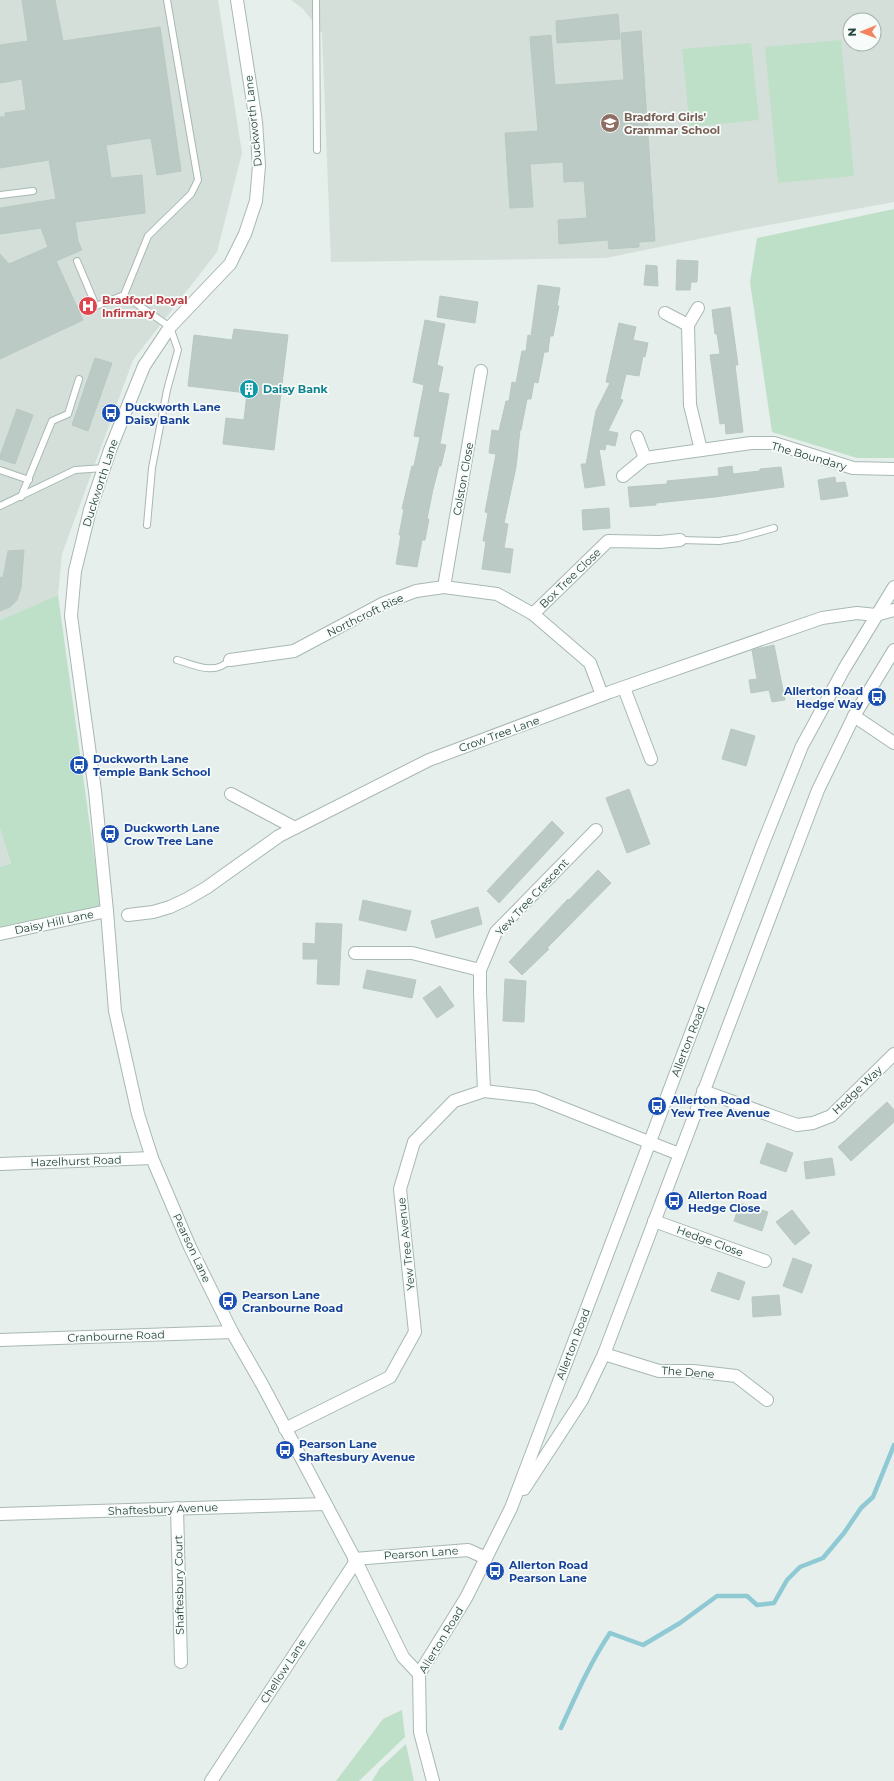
<svg xmlns="http://www.w3.org/2000/svg" width="894" height="1781" font-family="Montserrat,sans-serif">
<rect width="100%" height="100%" fill="#e6efeb"/>
<!-- built -->
<g fill="#d4dfda" fill-rule="evenodd">
<polygon points="0,0 218,0 242,153 217,252 133,360 62,554 58,595 0,620"/>
<path d="M 291,0 L 894,0 L 894,202 L 742,230 L 606,258 L 331,262 L 322,33 L 303,9 ZM 850,20 L 874,20 L 874,44 L 850,44 Z"/>
<polygon points="0,829 11,865 0,867"/>
</g>
<!-- green -->
<g fill="#bfe0c8">
<polygon points="841,40 854,176 778,183 765,47"/>
<polygon points="751,43 759,120 690,127 682,49"/>
<polygon points="894,209 894,458 857,458 772,432 750,282 757,238"/>
<polygon points="58,595 101,906 0,927 0,867 11,864 0,829 0,620"/>
<polygon points="402,1710 405,1737 359,1781 336,1781 383,1719"/>
<polygon points="406,1744 414,1781 372,1781 380,1768"/>
</g>
<g fill="none" stroke-linecap="round" stroke-linejoin="round">
<!-- stream -->
<path stroke="#8ec9d4" stroke-width="4.5" d="M 561,1728 C 576,1695 590,1663 610,1633 L 643,1645 L 680,1623 L 717,1596 L 747,1596 L 757,1605 L 774,1603 L 787,1580 L 800,1567 L 823,1558 L 844,1533 L 861,1508 L 873,1497 L 894,1445"/>
</g>
<!-- building -->
<g fill="#bbcac4" stroke="#b8c9c2">
<polygon points="22,0 55,0 63,41 160,27 181,171 157,175 151,138 106,145 111,178 142,175 145,213 75,222 78,241 82,250 56,261 83,320 0,359 0,254 9,264 48,247 41,228 0,234 0,208 56,199 49,160 0,168 0,117 5,117 5,113 26,110 22,79 0,83 0,45 28,41"/>
<polygon points="618,14 620,39 557,43 556,21"/>
<polygon points="641,31 655,241 639,242 639,247 609,249 608,240 559,244 558,220 587,218 584,181 564,182 563,162 530,164 533,207 510,208 505,133 538,131 530,37 551,35 555,85 624,80 621,33"/>
<polygon points="677,260 698,261 697,282 691,282 690,290 676,290"/>
<polygon points="646,265 657,266 658,286 644,285"/>
<polygon points="538,285 560,288 557,306 559,306 553,336 550,336 548,352 544,352 538,383 534,382 531,399 527,399 521,430 520,430 516,467 504,523 508,524 504,548 513,549 510,573 482,569 486,541 483,541 488,513 485,512 496,454 489,453 492,430 499,431 506,401 509,401 512,382 516,383 522,351 526,351 528,335 531,336"/>
<polygon points="440,296 478,302 475,323 437,317"/>
<polygon points="730,307 738,365 735,365 743,432 726,434 725,423 720,424 710,355 720,354 717,334 715,334 712,310"/>
<polygon points="425,320 445,324 437,365 443,367 438,392 449,394 440,444 446,445 441,466 439,466 433,489 427,519 429,519 425,540 422,540 417,567 396,564 401,535 399,535 404,509 402,509 412,466 414,466 420,437 414,436 424,385 413,382"/>
<polygon points="619,323 636,327 633,340 648,343 645,357 643,356 639,376 626,374 620,399 623,400 608,431 618,433 615,446 606,444 605,450 599,449 605,485 585,488 581,464 586,464 596,411 610,383 606,382"/>
<polygon points="234,329 288,335 274,450 223,444 226,418 244,420 247,393 188,386 194,335 232,340"/>
<polygon points="95,358 112,363 88,431 72,425"/>
<polygon points="17,409 33,415 15,464 0,459 0,456"/>
<polygon points="732,466 733,474 760,471 760,469 781,467 784,487 715,497 656,503 656,505 630,507 628,487 667,484 667,481 719,476 718,468"/>
<polygon points="835,477 836,483 845,482 848,496 821,500 818,480"/>
<polygon points="609,508 610,528 583,530 582,510"/>
<polygon points="24,550 21,588 17,600 10,607 0,611 0,577 3,578 8,551"/>
<polygon points="774,645 785,700 772,702 769,690 751,693 749,680 757,679 752,650"/>
<polygon points="731,729 755,736 746,766 722,759"/>
<polygon points="629,789 650,844 627,853 606,798"/>
<polygon points="552,821 564,833 499,903 487,891"/>
<polygon points="598,870 611,883 547,948 549,949 522,975 509,962 568,899 569,900"/>
<polygon points="363,900 411,911 406,931 359,920"/>
<polygon points="478,907 482,924 436,938 431,921"/>
<polygon points="316,923 342,924 339,985 317,984 318,959 303,959 303,943 315,944"/>
<polygon points="367,970 416,980 412,998 363,988"/>
<polygon points="505,979 526,981 524,1022 503,1021"/>
<polygon points="440,986 454,1006 437,1018 423,998"/>
<polygon points="887,1102 894,1110 894,1122 851,1161 838,1147"/>
<polygon points="767,1143 793,1153 786,1172 760,1163"/>
<polygon points="832,1158 835,1175 806,1179 804,1162"/>
<polygon points="740,1203 768,1212 762,1231 734,1221"/>
<polygon points="792,1210 810,1233 795,1245 776,1222"/>
<polygon points="793,1258 812,1265 802,1293 783,1286"/>
<polygon points="718,1272 745,1282 739,1300 711,1291"/>
<polygon points="779,1295 781,1315 753,1317 752,1297"/>
</g>
<g fill="none" stroke-linecap="round" stroke-linejoin="round">
<!-- service casing -->
<g stroke="#a8b8b2" stroke-width="8">
<g id="service">
<polyline points="316,0 317,150"/>
<polyline points="0,195 33,191"/>
<polyline points="77,261 96,306 124,295"/>
<polyline points="0,470 29,480"/>
<polyline points="21,497 52,421 68,414 79,379"/>
<polyline points="0,506 75,470 104,468"/>
<polyline points="147,525 152,468 167,390 178,350 170,327 124,295 148,236 191,194 198,180 167,0"/>
<polyline points="680,540 719,541 738,538 774,528"/>
<path d="M 177,660 C 195,665 214,676 230,660"/>
</g>
</g>
<!-- minor casing -->
<g stroke="#a8b8b2" stroke-width="14">
<g id="minor">
<polyline points="665,313 688,325 690,405 701,450"/>
<polyline points="688,325 698,308"/>
<polyline points="637,437 645,458"/>
<polyline points="623,476 645,458 751,443 774,443 853,468 894,469"/>
<polyline points="444,587 481,371"/>
<polyline points="533,614 608,541 660,542 680,540"/>
<polyline points="230,660 294,651 384,603 416,591 444,587 497,594 533,614 590,663 602,695"/>
<polyline points="624,688 651,759"/>
<polyline points="854,716 894,743"/>
<polyline points="231,794 295,828"/>
<polyline points="128,915 153,912 170,907 187,899 206,888 279,836 429,760 610,692 822,618 857,613 876,615 894,610"/>
<polyline points="355,953 412,953 480,970"/>
<polyline points="484,1091 480,992 480,970 496,932 596,830"/>
<polyline points="703,1091 797,1125 813,1123 831,1116 894,1054"/>
<polyline points="0,1164 152,1158"/>
<polyline points="654,1221 765,1261"/>
<polyline points="0,1340 232,1332"/>
<polyline points="604,1354 659,1371 693,1371 736,1376 767,1400"/>
<polyline points="285,1429 390,1377 415,1332 400,1189 414,1142 454,1101 484,1091 535,1097 679,1154"/>
<polyline points="177,1508 181,1662"/>
<polyline points="0,1514 325,1504"/>
<polyline points="354,1559 468,1550 486,1558"/>
<polyline points="211,1781 356,1561"/>
</g>
</g>
<!-- tertiary casing -->
<g stroke="#a8b8b2" stroke-width="14">
<g id="tertiary">
<polyline points="237,0 256,122 259,166 256,201 245,234 230,264 170,327 144,366 110,450 90,510 75,571 71,616 95,791 107,911 115,1011 138,1114 152,1158 190,1247 232,1332 263,1386 356,1561 403,1657 419,1674"/>
<polyline points="0,934 107,911"/>
<polyline points="524,1489 582,1400 604,1354 818,790 854,716 894,650"/>
<polyline points="433,1781 420,1732 419,1674 466,1598 511,1508 762,846 802,746 844,669 894,587"/>
</g>
</g>
<!-- service -->
<use href="#service" stroke="#fff" stroke-width="6"/>
<!-- minor -->
<use href="#minor" stroke="#fff" stroke-width="12"/>
<!-- tertiary -->
<use href="#tertiary" stroke="#fff" stroke-width="12"/>
</g>
<!-- icons -->
<defs>
<g id="school-disc" transform="scale(1)"><circle r="9.5" fill="#8d6e63" stroke="#f7fbf9"/><path d="M0-5L7-2L0 1L-7-2ZM-4 1L0 2.5L4 1V4Q0 6-4 4Z" fill="#fff"/></g>
<g id="hospital-disc" transform="scale(1)"><circle r="9.5" fill="#e0444e" stroke="#f7fbf9"/><path d="M-5-5h3v3.5h4V-5h3V5h-3V1.5h-4V5h-3Z" fill="#fff"/></g>
<g id="building-disc" transform="scale(1)"><circle r="9.5" fill="#0f9aa8" stroke="#f7fbf9"/><path d="M-4-6H4V6H1V3H-1V6H-4ZM-2.5-4.3h1.7v1.8h-1.7ZM.8-4.3h1.7v1.8H.8ZM-2.5-1h1.7V.8h-1.7ZM.8-1h1.7V.8H.8Z" fill="#fff"/></g>
<g id="bus-disc" transform="scale(1)"><circle r="9.5" fill="#1a4fb4" stroke="#f7fbf9"/><path d="M-5-6H5V4H4V6H2V4H-2V6H-4V4H-5ZM-3.5-4V0h7V-4ZM-3.5 1.2v1.5H-2V1.2ZM2 1.2v1.5H3.5V1.2Z" fill="#fff"/></g>
</defs>
<g fill-rule="evenodd">
<use href="#school-disc" x="610" y="123"/>
<use href="#hospital-disc" x="88" y="306"/>
<use href="#building-disc" x="249" y="389"/>
<use href="#bus-disc" x="111" y="413"/>
<use href="#bus-disc" x="877" y="697"/>
<use href="#bus-disc" x="79" y="765"/>
<use href="#bus-disc" x="110" y="834"/>
<use href="#bus-disc" x="657" y="1106"/>
<use href="#bus-disc" x="674" y="1201"/>
<use href="#bus-disc" x="228" y="1301"/>
<use href="#bus-disc" x="285" y="1450"/>
<use href="#bus-disc" x="495" y="1571"/>
</g>
<g text-anchor="middle" stroke-width="3.5" stroke-linejoin="round" paint-order="stroke">
<!-- education labels -->
<g font-size="11" font-weight="bold" fill="#785e54" stroke="#f7fbf9" text-anchor="start">
<text x="624" y="121">Bradford Girls'<tspan x="624" dy="13">Grammar School</tspan></text>
</g>
<!-- street labels -->
<g font-size="11" fill="#24423a" stroke="#f7fbf9">
<text transform="translate(253 121) rotate(-96)" y="4">Duckworth Lane</text>
<text transform="translate(809 456) rotate(16)" y="4">The Boundary</text>
<text transform="translate(463 479) rotate(-80)" y="4">Colston Close</text>
<text transform="translate(100 483) rotate(-72)" y="4">Duckworth Lane</text>
<text transform="translate(570 578) rotate(-44)" y="4">Box Tree Close</text>
<text transform="translate(365 615) rotate(-26)" y="4">Northcroft Rise</text>
<text transform="translate(499 734) rotate(-20)" y="4">Crow Tree Lane</text>
<text transform="translate(532 897) rotate(-47)" y="4">Yew Tree Crescent</text>
<text transform="translate(54 922) rotate(-12)" y="4">Daisy Hill Lane</text>
<text transform="translate(688 1041) rotate(-69)" y="4">Allerton Road</text>
<text transform="translate(857 1090) rotate(-44)" y="4">Hedge Way</text>
<text transform="translate(76 1161) rotate(-2)" y="4">Hazelhurst Road</text>
<text transform="translate(710 1241) rotate(20)" y="4">Hedge Close</text>
<text transform="translate(406 1244) rotate(-96)" y="4">Yew Tree Avenue</text>
<text transform="translate(192 1248) rotate(65)" y="4">Pearson Lane</text>
<text transform="translate(116 1336) rotate(-2)" y="4">Cranbourne Road</text>
<text transform="translate(573 1344) rotate(-69)" y="4">Allerton Road</text>
<text transform="translate(688 1372) rotate(4)" y="4">The Dene</text>
<text transform="translate(163 1509) rotate(-2)" y="4">Shaftesbury Avenue</text>
<text transform="translate(421 1553) rotate(-4)" y="4">Pearson Lane</text>
<text transform="translate(179 1585) rotate(-91)" y="4">Shaftesbury Court</text>
<text transform="translate(441 1640) rotate(-59)" y="4">Allerton Road</text>
<text transform="translate(283 1671) rotate(-57)" y="4">Chellow Lane</text>
</g>
<!-- health labels -->
<g font-size="11" font-weight="bold" fill="#be3a42" stroke="#f7fbf9" text-anchor="start">
<text x="102" y="304">Bradford Royal<tspan x="102" dy="13">Infirmary</tspan></text>
</g>
<!-- culture labels -->
<g font-size="11" font-weight="bold" fill="#0d838f" stroke="#f7fbf9" text-anchor="start">
<text x="263" y="393">Daisy Bank</text>
</g>
<!-- transit labels -->
<g font-size="11" font-weight="bold" fill="#164399" stroke="#f7fbf9" text-anchor="start">
<text x="125" y="411">Duckworth Lane<tspan x="125" dy="13">Daisy Bank</tspan></text>
<text x="863" y="695" text-anchor="end">Allerton Road<tspan x="863" dy="13">Hedge Way</tspan></text>
<text x="93" y="763">Duckworth Lane<tspan x="93" dy="13">Temple Bank School</tspan></text>
<text x="124" y="832">Duckworth Lane<tspan x="124" dy="13">Crow Tree Lane</tspan></text>
<text x="671" y="1104">Allerton Road<tspan x="671" dy="13">Yew Tree Avenue</tspan></text>
<text x="688" y="1199">Allerton Road<tspan x="688" dy="13">Hedge Close</tspan></text>
<text x="242" y="1299">Pearson Lane<tspan x="242" dy="13">Cranbourne Road</tspan></text>
<text x="299" y="1448">Pearson Lane<tspan x="299" dy="13">Shaftesbury Avenue</tspan></text>
<text x="509" y="1569">Allerton Road<tspan x="509" dy="13">Pearson Lane</tspan></text>
</g>
</g>
<!-- north arrow -->
<g transform="translate(862 32) rotate(269)"><circle r="19" fill="#f7fbf9" stroke="#a3b1ad"/>
<path d="M0-3L7 15L0 10L-7 15Z" fill="#f4845f"/>
<text y="-6" font-size="11" font-weight="bold" text-anchor="middle" fill="#24423a">N</text>
</g>
</svg>
